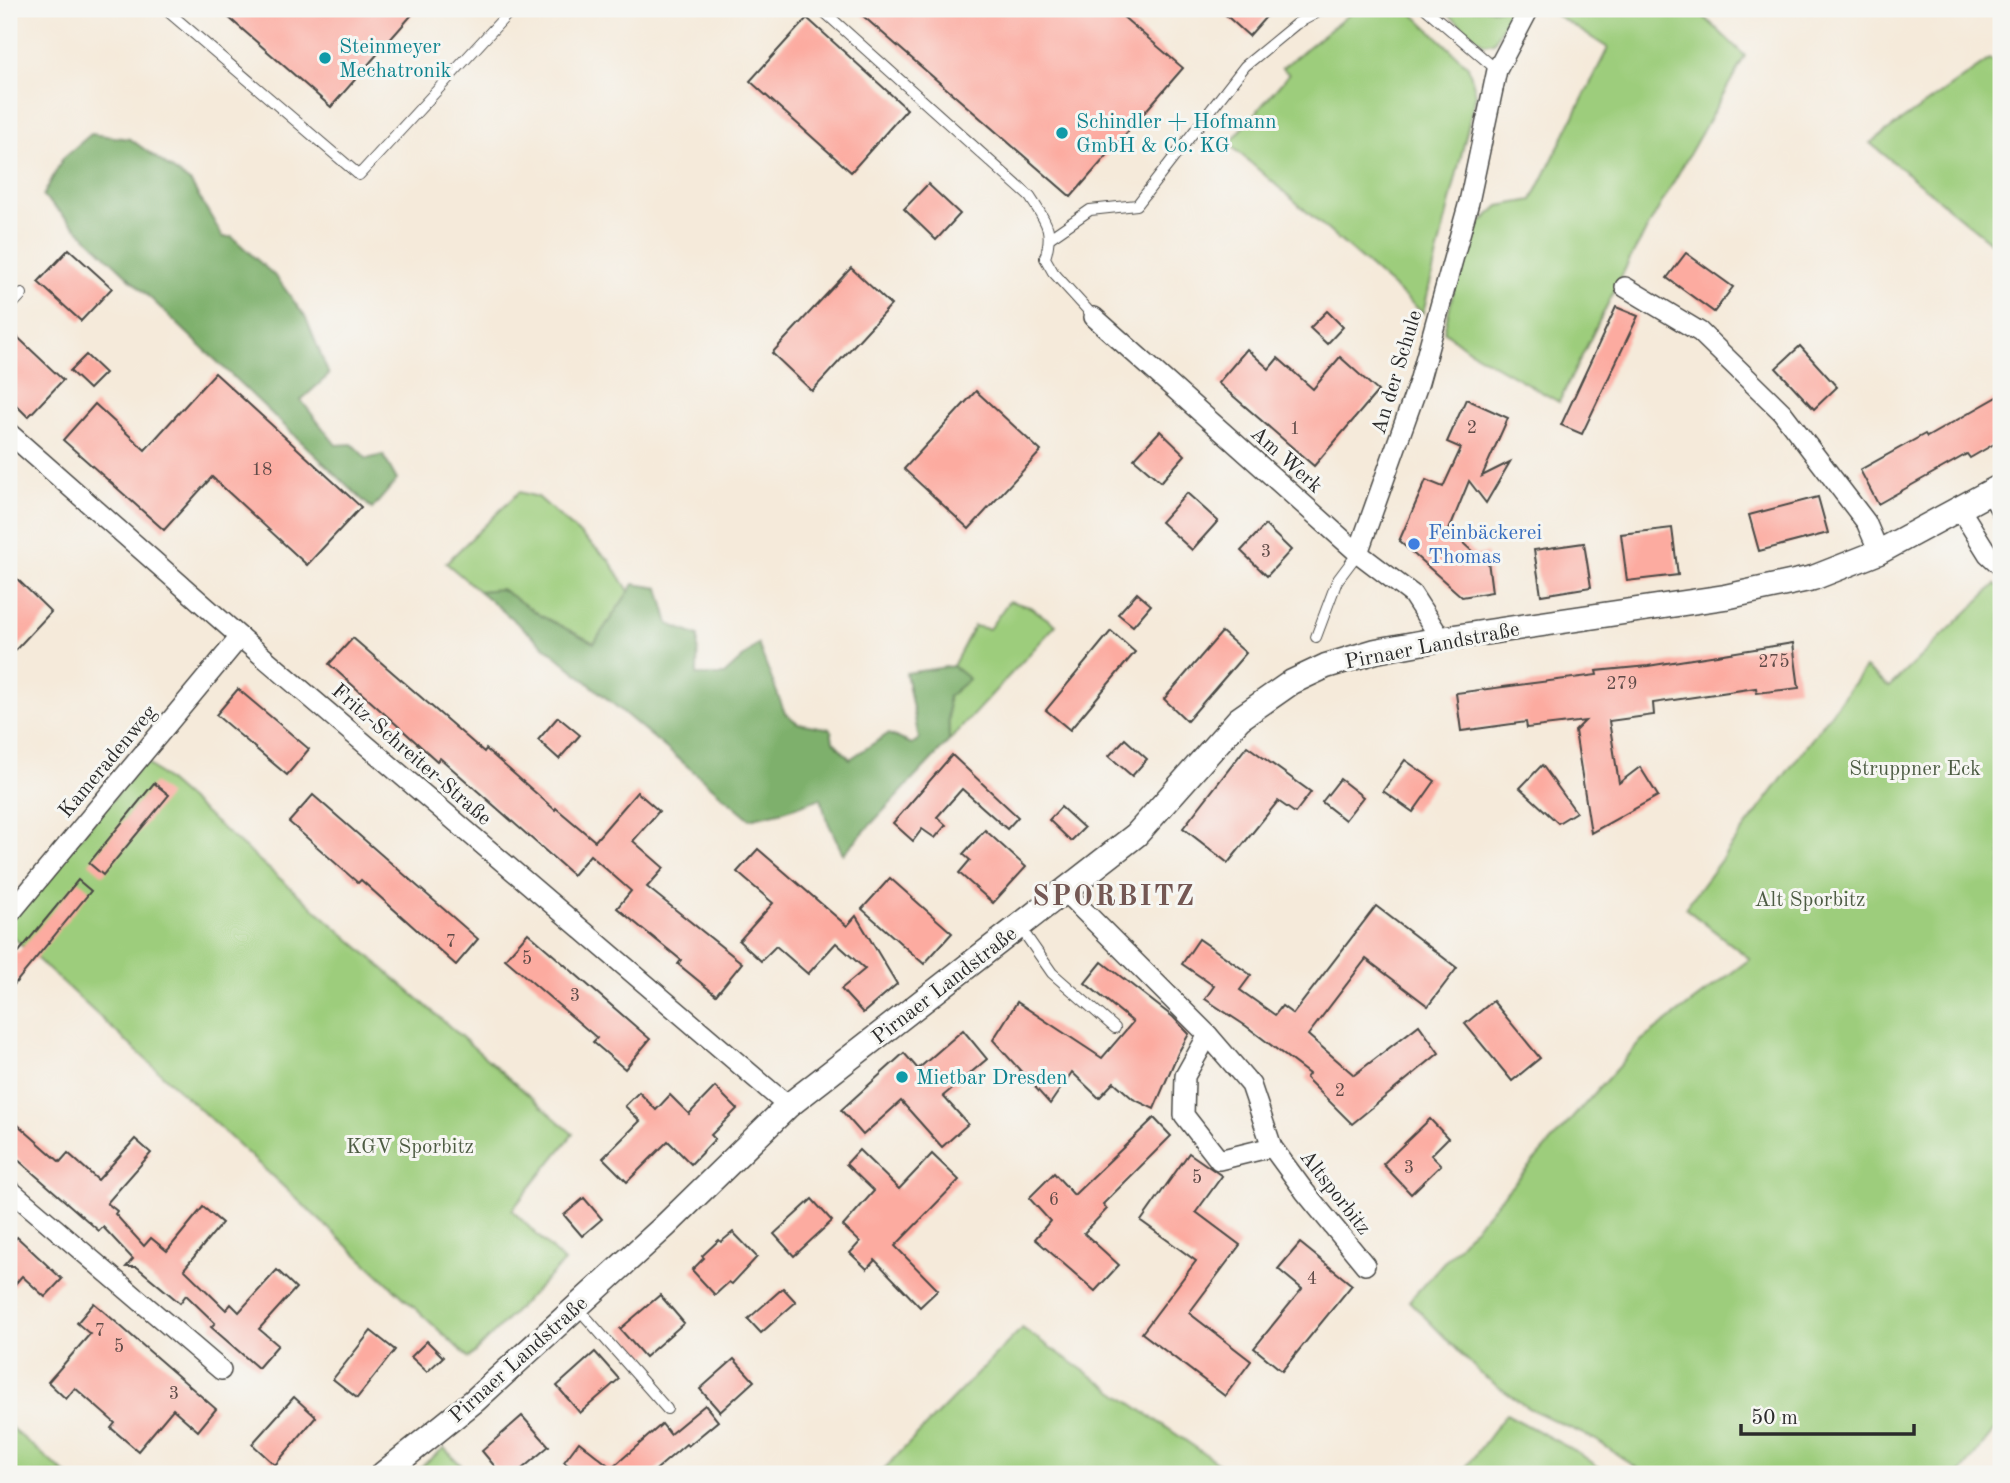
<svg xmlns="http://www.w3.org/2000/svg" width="2010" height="1483" font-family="'Old Standard TT',serif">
<rect width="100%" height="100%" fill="#f6f6f2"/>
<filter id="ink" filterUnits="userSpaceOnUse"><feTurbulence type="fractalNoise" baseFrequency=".0143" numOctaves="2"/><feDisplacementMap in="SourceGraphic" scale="14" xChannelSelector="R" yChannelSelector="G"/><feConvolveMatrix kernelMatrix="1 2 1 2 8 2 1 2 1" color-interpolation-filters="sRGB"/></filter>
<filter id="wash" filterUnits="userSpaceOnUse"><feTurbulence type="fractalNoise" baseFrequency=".00686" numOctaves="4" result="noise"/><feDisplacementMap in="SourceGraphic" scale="28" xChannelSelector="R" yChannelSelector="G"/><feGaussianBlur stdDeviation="1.57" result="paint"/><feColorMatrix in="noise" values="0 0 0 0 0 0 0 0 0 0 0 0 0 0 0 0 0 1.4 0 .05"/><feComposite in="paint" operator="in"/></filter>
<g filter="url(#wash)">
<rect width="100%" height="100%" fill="#f5eada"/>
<!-- green -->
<g fill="#9dcd7c" stroke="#647c54" stroke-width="2">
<polygon points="1356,9 1408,9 1468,66 1476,94 1423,313 1229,144 1289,74 1282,68"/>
<polygon points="1442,9 1511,9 1494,42 1484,44"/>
<polygon points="1547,9 1696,9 1745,56 1630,259 1559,402 1467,349 1444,331 1467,235 1499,206 1532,200 1608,48"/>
<polygon points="1990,59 2001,64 2001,257 1993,244 1870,143"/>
<polygon points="519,492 538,497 609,560 629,591 594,643 541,616 501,589 479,591 446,563"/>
<polygon points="1996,584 2001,588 2001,1422 1960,1474 1646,1474 1596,1440 1528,1408 1482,1375 1409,1301 1642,1040 1750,959 1685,908 1865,668 1889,687"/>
<polygon points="1009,601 1030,607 1056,625 949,741 948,696 968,679 953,666 974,626 989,629"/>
<polygon points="145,761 573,1134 512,1210 564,1262 469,1358 9,933 9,921"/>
<polygon points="1022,1328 1234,1474 879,1474"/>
<polygon points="1506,1414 1579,1453 1608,1474 1461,1474"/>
<polygon points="9,1426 66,1474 9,1474"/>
<polygon points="444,1448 470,1474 412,1474"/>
</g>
<!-- forest -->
<g fill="#7eb06c" stroke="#546e4c" stroke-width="2">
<polygon points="91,134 130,139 191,183 223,237 232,237 277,278 306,318 329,375 301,400 336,445 352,444 367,459 383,455 397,480 372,509 43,196 63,158"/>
<polygon points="634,584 659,588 669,624 698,636 697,675 724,675 758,644 785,713 798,723 831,729 833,741 850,759 888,734 912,744 919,739 906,673 953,666 969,679 948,697 949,741 843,854 826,818 821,798 784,811 750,819 479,591 501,589 541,616 594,643"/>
</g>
<g id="blocks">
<!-- building -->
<g fill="#fcaba0">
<polygon points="219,9 417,9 331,107"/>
<polygon points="855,9 1114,9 1183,68 1071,197"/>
<polygon points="1219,9 1273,9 1249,36"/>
<polygon points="807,18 907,109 851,172 750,81"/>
<polygon points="928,184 960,214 936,240 904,209"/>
<polygon points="69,249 112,288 81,321 38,282"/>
<polygon points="1686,253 1733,287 1714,312 1667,278"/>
<polygon points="851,268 891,305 812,391 772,353"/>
<polygon points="1616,307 1638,316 1582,434 1561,425"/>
<polygon points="1327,311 1343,327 1327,344 1310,328"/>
<polygon points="9,329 63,380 28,417 9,398"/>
<polygon points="1800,346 1837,387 1814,409 1776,368"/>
<polygon points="1247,349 1269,369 1278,358 1313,389 1340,357 1378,391 1314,466 1218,383"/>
<polygon points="86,355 105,373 89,389 70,371"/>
<polygon points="215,373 361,507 307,565 212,477 164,530 63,440 95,404 145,450"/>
<polygon points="976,391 1041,451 969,529 904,469"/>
<polygon points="2001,395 2001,440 1970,458 1967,454 1878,504 1860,470 1925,434 1927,437"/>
<polygon points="1466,399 1508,418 1482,476 1510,462 1486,503 1469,481 1449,530 1476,555 1487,553 1492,592 1462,597 1399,541 1426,480 1443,487 1461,448 1447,442"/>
<polygon points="1160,431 1185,455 1161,482 1134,459"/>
<polygon points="1187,493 1218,521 1192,550 1161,522"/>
<polygon points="1818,497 1828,533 1759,551 1749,515"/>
<polygon points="1265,525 1291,550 1267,576 1241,551"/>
<polygon points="1672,528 1678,575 1627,581 1621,534"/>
<polygon points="1584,543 1591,587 1541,595 1534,550"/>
<polygon points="9,571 51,612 9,657"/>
<polygon points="1137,593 1151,605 1133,626 1118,614"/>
<polygon points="1111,631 1135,652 1070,730 1046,710"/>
<polygon points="1222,632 1246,653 1187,721 1164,699"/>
<polygon points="353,638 484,752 486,749 555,810 556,808 595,841 637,792 659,811 633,841 664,868 647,887 742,963 716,995 678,964 681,960 617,908 631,891 590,855 573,875 440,758 437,761 329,664"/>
<polygon points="1793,643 1799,688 1757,693 1756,688 1653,703 1654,715 1609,721 1619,783 1640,767 1658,796 1591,833 1575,731 1585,721 1527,728 1526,722 1461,731 1456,693 1597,675 1596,671 1648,666"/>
<polygon points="238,689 309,749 287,775 216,715"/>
<polygon points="558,717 580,735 559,759 538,740"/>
<polygon points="1125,739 1147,759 1132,776 1109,756"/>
<polygon points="1247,746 1311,792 1295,813 1278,801 1228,863 1183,828"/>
<polygon points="952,755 1018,817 1007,829 962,789 937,817 946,825 935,838 922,829 913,841 893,823"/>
<polygon points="1405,760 1435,781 1413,812 1383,791"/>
<polygon points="1542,765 1576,812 1558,823 1520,788"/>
<polygon points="1340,779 1363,797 1345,820 1322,802"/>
<polygon points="154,783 169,795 103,875 89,863"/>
<polygon points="313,795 478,939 456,965 361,880 358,883 289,822"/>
<polygon points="1061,807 1084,828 1071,841 1049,820"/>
<polygon points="985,830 1026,867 993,903 959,873 970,860 963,854"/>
<polygon points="758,849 847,926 856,916 897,984 863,1013 841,989 865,969 836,943 808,974 776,946 761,961 739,941 773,903 737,872"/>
<polygon points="890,878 952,933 924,964 862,909"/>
<polygon points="78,880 91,891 9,991 9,945 18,953"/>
<polygon points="1376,906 1457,968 1428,1006 1366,959 1308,1035 1354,1075 1419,1025 1439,1053 1352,1124 1306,1078 1309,1074 1246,1026 1205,999 1214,986 1182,964 1199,939 1251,975 1240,990 1275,1015 1282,1006 1293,1014"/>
<polygon points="528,933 650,1039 625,1069 593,1042 597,1038 505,959"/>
<polygon points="1102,962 1173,1017 1189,1034 1178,1053 1154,1109 1133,1099 1114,1082 1099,1098 1072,1072 1050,1104 993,1040 1017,1002 1102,1058 1133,1022 1085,983"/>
<polygon points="1493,1001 1540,1058 1512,1081 1465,1024"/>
<polygon points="963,1030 987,1059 943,1096 968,1124 942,1147 901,1101 863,1135 841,1110 904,1053 918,1069"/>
<polygon points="715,1087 737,1109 711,1135 715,1139 691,1164 668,1141 627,1182 603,1158 640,1121 625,1106 639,1092 656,1110 670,1095 689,1114"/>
<polygon points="9,1117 60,1162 68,1153 98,1180 135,1139 151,1153 107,1203 117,1211 115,1214 144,1246 151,1238 167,1251 203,1207 222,1223 184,1269 226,1310 231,1304 239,1312 277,1270 296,1288 259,1329 278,1345 258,1368 211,1327 215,1323 186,1295 180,1303 137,1267 126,1267 133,1259 103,1227 99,1231 9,1152"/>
<polygon points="1154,1118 1171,1136 1103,1204 1107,1209 1084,1233 1119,1265 1095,1291 1035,1239 1050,1221 1029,1198 1054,1173 1074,1195"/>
<polygon points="1430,1119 1448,1138 1431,1155 1441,1165 1411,1194 1383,1164"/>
<polygon points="859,1150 899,1189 932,1154 959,1180 895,1246 938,1290 920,1307 875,1260 867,1269 850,1253 860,1242 843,1226 874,1191 846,1164"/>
<polygon points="1189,1153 1222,1176 1196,1212 1240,1245 1189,1313 1251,1361 1225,1396 1142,1333 1196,1261 1141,1221"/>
<polygon points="584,1198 602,1219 582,1236 564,1215"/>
<polygon points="812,1199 832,1221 794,1256 774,1234"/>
<polygon points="733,1232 757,1257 732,1284 729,1282 715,1295 692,1270 704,1258 702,1256 719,1240 721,1242"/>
<polygon points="17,1237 62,1279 45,1297 22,1276 9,1291 9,1246"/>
<polygon points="1300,1243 1352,1285 1282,1371 1254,1348 1302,1289 1278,1269"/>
<polygon points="783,1288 796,1302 761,1333 748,1319"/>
<polygon points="660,1295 684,1323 645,1357 620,1329"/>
<polygon points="94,1303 216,1409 198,1431 173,1409 138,1451 111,1428 115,1423 75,1388 66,1399 48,1382 90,1334 77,1323"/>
<polygon points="371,1331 395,1350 357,1398 333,1379"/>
<polygon points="427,1341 443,1357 427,1372 411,1357"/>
<polygon points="595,1352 619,1379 580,1413 557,1386"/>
<polygon points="734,1359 754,1381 720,1412 700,1389"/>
<polygon points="294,1397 316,1417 275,1465 252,1444"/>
<polygon points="705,1405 718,1421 688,1446 686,1444 651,1474 579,1474 564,1462 579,1442 612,1468 662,1424 670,1434"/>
<polygon points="522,1416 549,1446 516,1474 501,1474 482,1451"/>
</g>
</g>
</g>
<g filter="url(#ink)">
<use href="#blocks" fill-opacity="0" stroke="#494845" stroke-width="2"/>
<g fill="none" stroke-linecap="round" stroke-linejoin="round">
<!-- service casing -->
<g stroke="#494845" stroke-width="12">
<g id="service">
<polyline points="165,9 359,175 512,9"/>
<path d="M 821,9 L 1030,197 C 1046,222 1054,229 1045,258 L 1053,272 L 1094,317"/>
<polyline points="1426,9 1497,70"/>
<polyline points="1051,237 1090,210 1137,205 1245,66 1296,24 1324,9"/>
<polyline points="9,308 22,294"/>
<polyline points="1316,637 1337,581 1358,553"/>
<polyline points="1020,927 1052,973 1115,1028"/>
<polyline points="577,1307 667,1409"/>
</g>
</g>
<!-- minor casing -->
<g stroke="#494845" stroke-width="22">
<g id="minor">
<polyline points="1625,287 1700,332 1782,412 1866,522 1879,552"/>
<polyline points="1094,317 1358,553 1412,594 1441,639"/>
<polyline points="9,433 240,637 788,1106"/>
<polyline points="1991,493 2001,511"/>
<polyline points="1960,509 1988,554 2001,566"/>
<polyline points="1358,553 1419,382 1469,202 1497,70 1529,9"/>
<polyline points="1064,891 1208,1035 1251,1085 1272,1147 1305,1192 1365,1265"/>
<polyline points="9,915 240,637"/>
<polyline points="1208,1035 1185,1076 1184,1115 1219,1160 1272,1147"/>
<polyline points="9,1189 221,1370"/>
</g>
</g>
<!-- tertiary casing -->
<g stroke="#494845" stroke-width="27">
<polyline id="tertiary" points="383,1474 474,1401 665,1226 788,1106 1136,835 1239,719 1292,682 1326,666 1376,651 1441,639 1725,597 1813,578 1879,552 2001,486"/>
</g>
<!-- service -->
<use href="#service" stroke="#fff" stroke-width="10"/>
<!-- minor -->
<use href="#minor" stroke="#fff" stroke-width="19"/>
<!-- tertiary -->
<use href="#tertiary" stroke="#fff" stroke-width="24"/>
</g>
</g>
<!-- markers -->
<g fill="#0f9aa8" stroke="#f6f6f2" stroke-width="2.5">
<circle cx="325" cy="58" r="7"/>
<circle cx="1062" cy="133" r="7"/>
<circle cx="902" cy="1077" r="7"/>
</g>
<circle fill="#3f7fe0" stroke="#f6f6f2" stroke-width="2.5" cx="1414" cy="544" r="7"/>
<g text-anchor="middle" stroke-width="6" stroke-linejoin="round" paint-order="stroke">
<!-- number labels -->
<g font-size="18" fill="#5f4b48">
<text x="1472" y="433">2</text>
<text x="1295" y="434">1</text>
<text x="262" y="475">18</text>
<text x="1266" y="557">3</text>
<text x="1774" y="667">275</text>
<text x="1622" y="689">279</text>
<text x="451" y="947">7</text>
<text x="527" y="964">5</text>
<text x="575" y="1001">3</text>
<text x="1340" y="1096">2</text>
<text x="1409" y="1173">3</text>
<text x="1197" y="1183">5</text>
<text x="1054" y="1205">6</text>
<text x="1312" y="1284">4</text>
<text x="100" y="1336">7</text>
<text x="119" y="1352">5</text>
<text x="174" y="1399">3</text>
</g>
<!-- culture labels -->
<g font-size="21" fill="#0d838f" stroke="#f6f6f2" text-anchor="start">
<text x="339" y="53">Steinmeyer<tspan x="339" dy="24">Mechatronik</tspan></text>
<text x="1076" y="128">Schindler + Hofmann<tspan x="1076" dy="24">GmbH &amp; Co. KG</tspan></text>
<text x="916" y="1084">Mietbar Dresden</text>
</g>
<!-- street labels -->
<g font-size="21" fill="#2b2b2b" stroke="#f6f6f2">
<text transform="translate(1396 372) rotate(-73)" y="7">An der Schule</text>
<text transform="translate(1287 459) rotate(42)" y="7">Am Werk</text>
<text transform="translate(1432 645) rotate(-11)" y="7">Pirnaer Landstraße</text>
<text transform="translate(412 754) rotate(41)" y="7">Fritz-Schreiter-Straße</text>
<text transform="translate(107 761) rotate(-50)" y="7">Kameradenweg</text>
<text transform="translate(944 985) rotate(-38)" y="7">Pirnaer Landstraße</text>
<text transform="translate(1336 1192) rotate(52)" y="7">Altsporbitz</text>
<text transform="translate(518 1359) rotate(-42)" y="7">Pirnaer Landstraße</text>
</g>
<!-- shop labels -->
<g font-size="21" fill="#366cbe" stroke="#f6f6f2" text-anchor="start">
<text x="1428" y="539">Feinbäckerei<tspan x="1428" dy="24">Thomas</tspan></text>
</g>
<!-- park labels -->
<g font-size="21" fill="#4d5c43" stroke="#f6f6f2">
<text x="1915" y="775">Struppner Eck</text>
<text x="1810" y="906">Alt Sporbitz</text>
<text x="410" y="1153">KGV Sporbitz</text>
</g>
<!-- district labels -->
<g font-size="28" font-weight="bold" letter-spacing="2" fill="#745854" stroke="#f6f6f2">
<text x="1114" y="905">SPORBITZ</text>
</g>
</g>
<!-- margin -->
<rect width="2010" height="1483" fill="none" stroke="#f6f6f2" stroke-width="35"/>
<!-- scale -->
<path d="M1741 1424v10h173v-10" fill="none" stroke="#2b2b2b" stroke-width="3.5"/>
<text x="1751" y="1424" font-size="21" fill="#2b2b2b" stroke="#f6f6f2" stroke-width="5" paint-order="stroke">50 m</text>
</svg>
